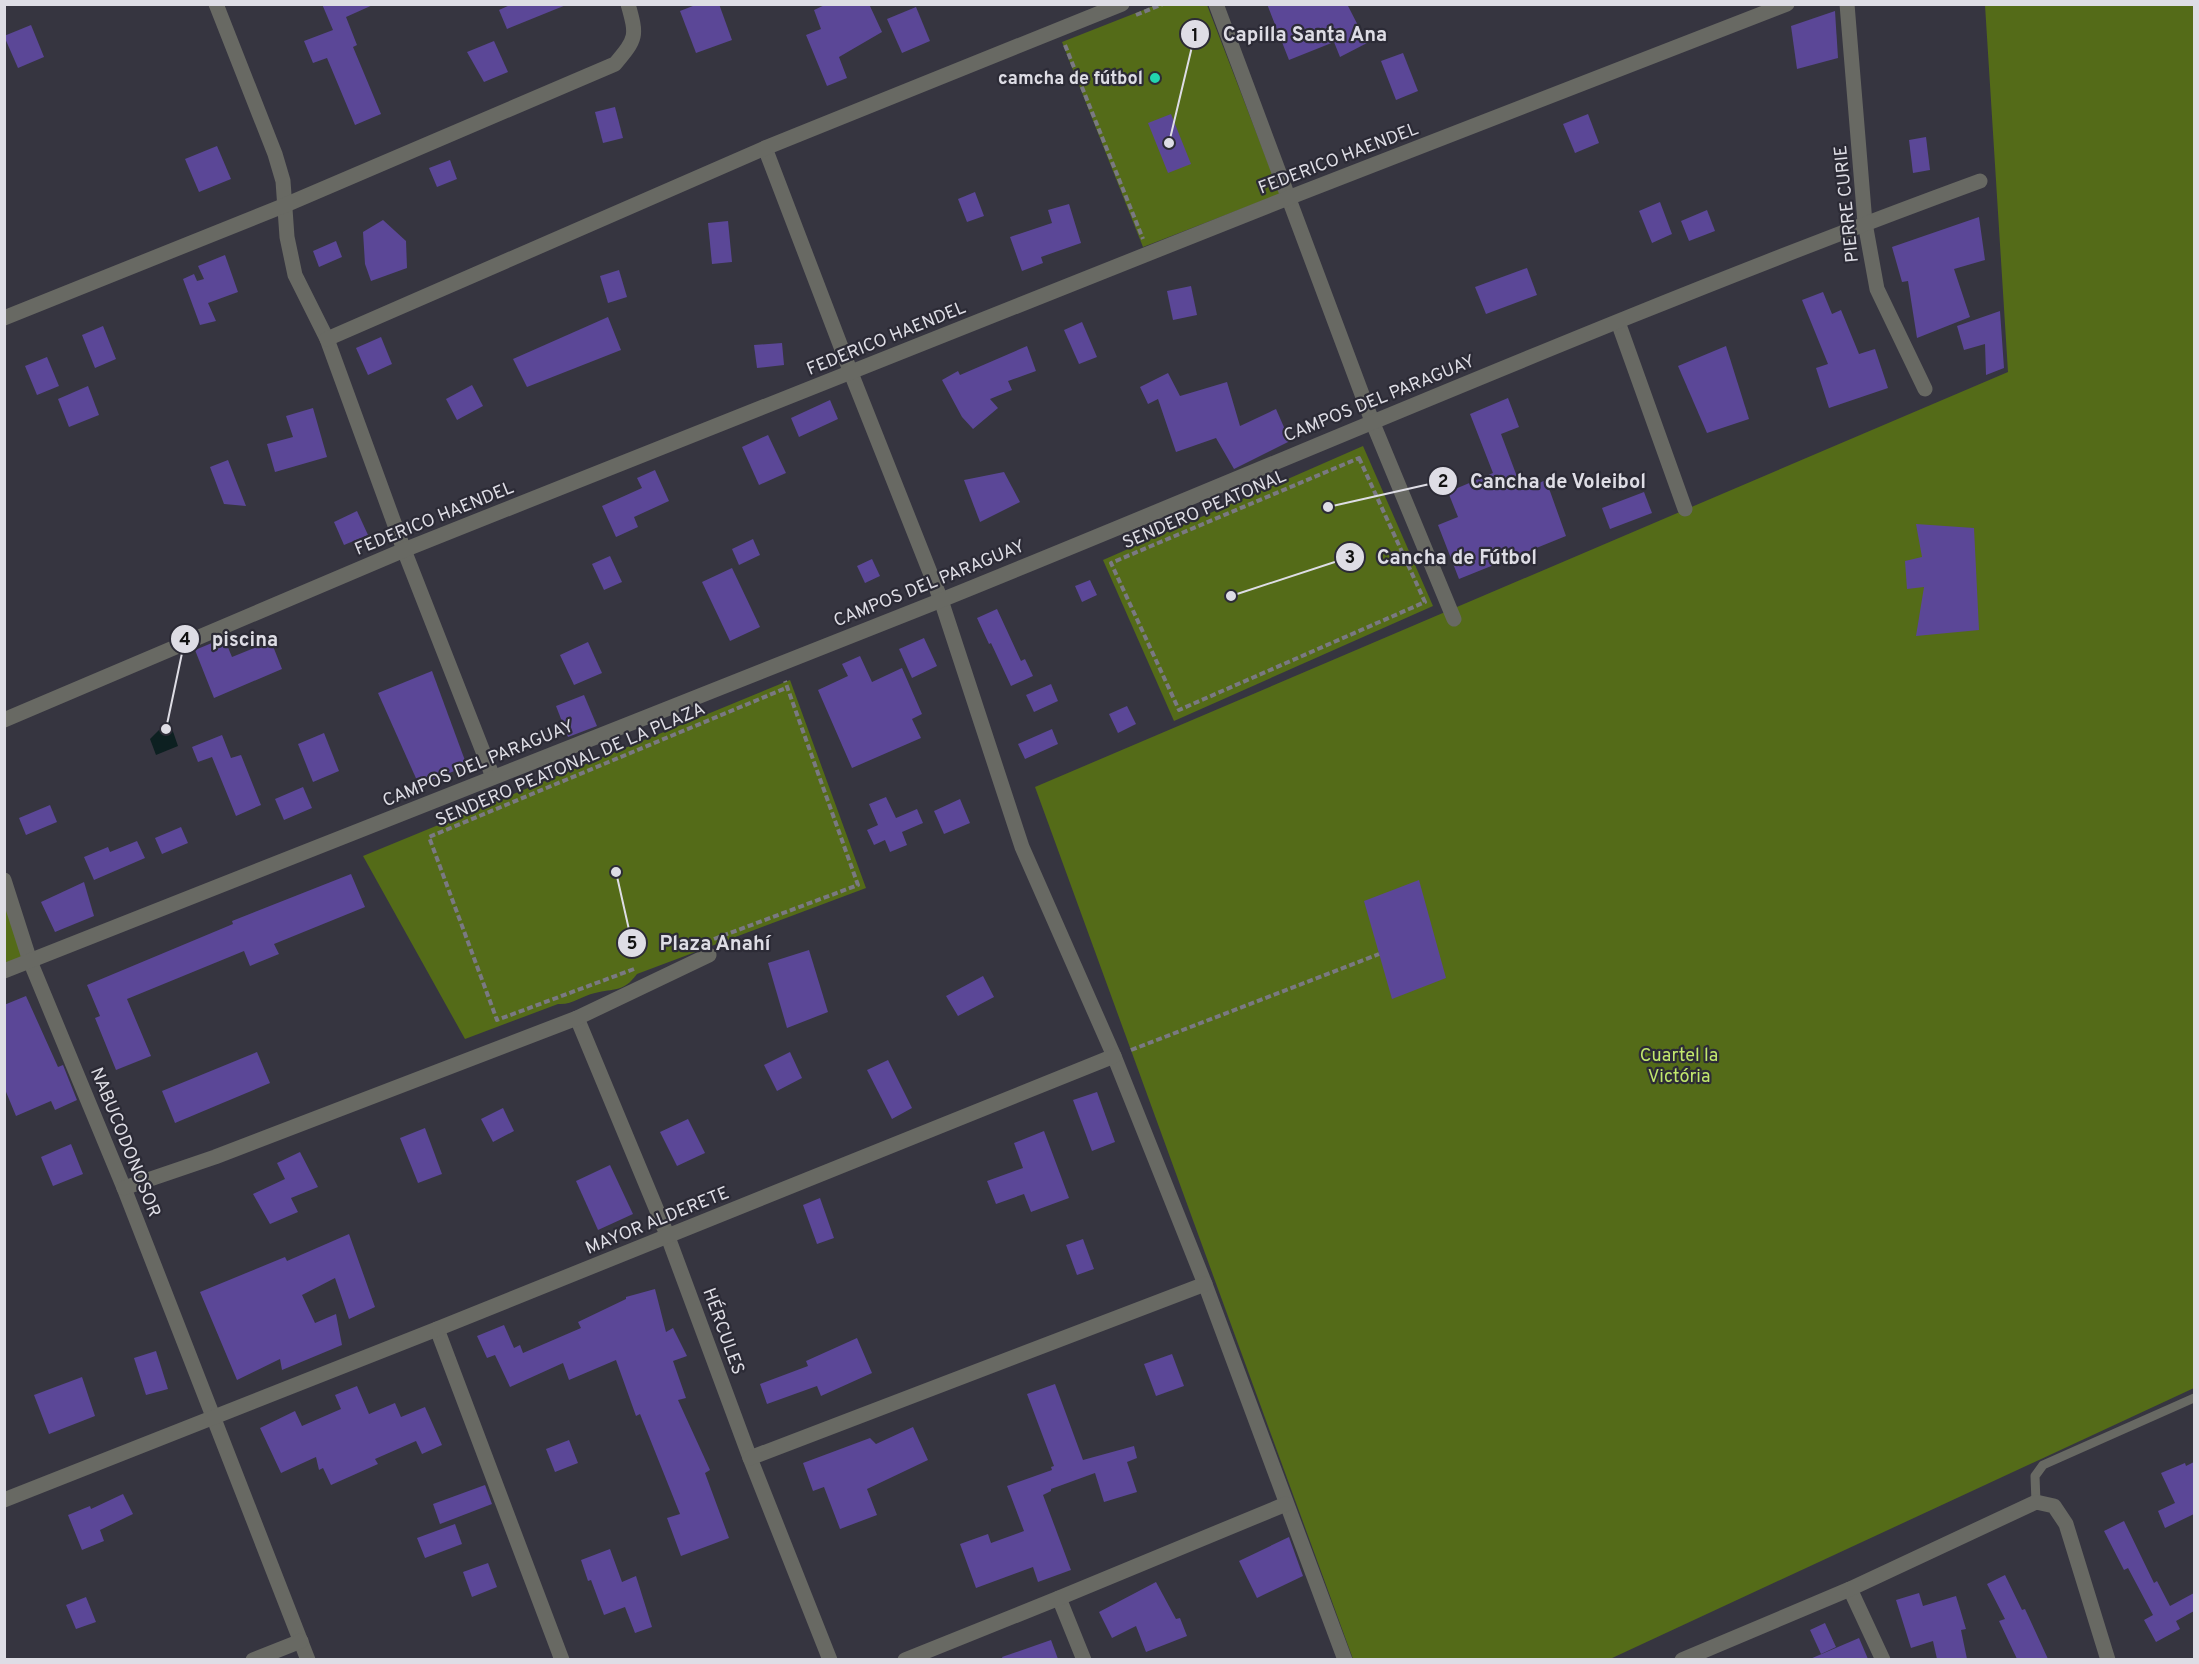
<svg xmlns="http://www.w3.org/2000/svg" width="2199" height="1664" font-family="Overpass,sans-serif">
<rect width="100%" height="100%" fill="#363540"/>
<!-- green -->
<g fill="#546b18">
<polygon points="1156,5 1207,5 1280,194 1143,247 1062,42"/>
<polygon points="1985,5 2194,5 2194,1388 1610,1659 1353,1659 1035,787 2008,372"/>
<polygon points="1363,446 1433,606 1174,721 1103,560"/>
<path d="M 790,680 L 866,888 L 637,974 C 623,993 614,988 595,993 C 581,996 573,1005 558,1004 L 465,1039 L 363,856 Z"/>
<polygon points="4,904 25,956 4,965"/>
</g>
<!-- water -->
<polygon fill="#0d2021" points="169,720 178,746 156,755 150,739"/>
<!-- building -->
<g fill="#5b4797">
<polygon points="322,4 375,4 346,17 357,45 353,47 381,114 355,125 327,58 313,63 304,41 333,30"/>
<polygon points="512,4 566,4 566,5 507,29 499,10"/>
<polygon points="698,4 719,4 732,40 696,53 680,11"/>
<polygon points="827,4 869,4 882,32 839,57 847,78 827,86 806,35 821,29 814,10"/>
<polygon points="1267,4 1347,4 1367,43 1340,57 1334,42 1289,60"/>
<polygon points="916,7 930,41 902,53 887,19"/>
<polygon points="1835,11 1838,58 1797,69 1791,26"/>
<polygon points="31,25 44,57 18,68 4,36"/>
<polygon points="494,41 508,72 484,82 467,52"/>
<polygon points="1403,53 1418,91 1396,100 1381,61"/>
<polygon points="615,107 623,138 603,143 595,112"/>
<polygon points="1171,114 1191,164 1168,173 1148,123"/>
<polygon points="1588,114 1599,143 1575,153 1563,124"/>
<polygon points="1926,137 1930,170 1913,173 1909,140"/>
<polygon points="217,146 231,179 199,192 185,159"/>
<polygon points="450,160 457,179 437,187 429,168"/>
<polygon points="975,192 984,216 967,222 958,199"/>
<polygon points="1660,202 1672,234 1652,243 1639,211"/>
<polygon points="1069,204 1081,243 1041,257 1043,263 1022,271 1010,237 1052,223 1048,210"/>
<polygon points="1707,210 1715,231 1689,241 1681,221"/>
<polygon points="1979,217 1985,260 1954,269 1970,317 1917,338 1908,281 1902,282 1892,247"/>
<polygon points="383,220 406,241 407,268 371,281 365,264 363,232"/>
<polygon points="728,221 732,262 712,264 708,223"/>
<polygon points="336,241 342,257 319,267 313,251"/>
<polygon points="225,255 238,292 208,303 216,321 200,325 183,279 194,274 197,281 204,279 198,266"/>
<polygon points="1527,268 1537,295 1486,314 1475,287"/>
<polygon points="619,270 627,297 608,303 600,276"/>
<polygon points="1191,286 1197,315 1173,320 1167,291"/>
<polygon points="1823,292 1832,314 1841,310 1859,354 1875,349 1888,388 1829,408 1816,368 1828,364 1802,300"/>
<polygon points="2000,311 2004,368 1986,375 1985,344 1964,350 1957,326"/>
<polygon points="608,317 621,350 527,387 513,359"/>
<polygon points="1082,322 1097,357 1079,364 1064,330"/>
<polygon points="103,326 116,359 95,368 82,335"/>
<polygon points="381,337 392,364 368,375 356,348"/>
<polygon points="782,343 784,365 757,368 754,345"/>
<polygon points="1027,346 1036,371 1008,381 1012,390 990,399 998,408 973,429 962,417 942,380 958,371 960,375"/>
<polygon points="1726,346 1749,419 1707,433 1678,366"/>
<polygon points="47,357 59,386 37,395 25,366"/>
<polygon points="1168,373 1180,396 1227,382 1240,426 1276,409 1290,441 1234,469 1216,438 1176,452 1158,399 1148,404 1140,387"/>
<polygon points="472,385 483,406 457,420 446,399"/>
<polygon points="88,386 99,415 69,427 58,399"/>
<polygon points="1508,398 1519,427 1501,434 1522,490 1546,480 1566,536 1459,579 1438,525 1458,517 1448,492 1493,473 1470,414"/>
<polygon points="830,400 838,419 799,437 791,418"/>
<polygon points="313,408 327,457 275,472 267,444 293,437 286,416"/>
<polygon points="768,435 786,473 759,485 742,447"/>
<polygon points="228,460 246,506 224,504 210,467"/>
<polygon points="655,470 669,501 634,517 638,527 616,537 602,506 642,488 637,478"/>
<polygon points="1004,472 1020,502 980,522 964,480"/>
<polygon points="1644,492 1652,513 1610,529 1602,508"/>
<polygon points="357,511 368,535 344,545 334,522"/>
<polygon points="1916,524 1974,528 1979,630 1916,636 1924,587 1907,589 1905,561 1922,557"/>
<polygon points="753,539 760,555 739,565 732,549"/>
<polygon points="610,556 622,582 604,590 592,564"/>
<polygon points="872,559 880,576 865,583 857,566"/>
<polygon points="732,568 760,627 730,641 702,582"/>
<polygon points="1090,580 1097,595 1082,602 1075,586"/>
<polygon points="997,609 1021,661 1025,659 1033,676 1011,686 991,643 989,644 977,618"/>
<polygon points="224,638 232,657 271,641 282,669 214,698 195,650"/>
<polygon points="924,638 937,666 912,678 899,649"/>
<polygon points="588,642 602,673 574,685 560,655"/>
<polygon points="860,656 872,682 902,668 922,714 912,719 921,738 852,768 818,690 848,676 842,664"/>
<polygon points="432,671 467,766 419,785 378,693"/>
<polygon points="1051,684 1058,701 1034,712 1026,695"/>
<polygon points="584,695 597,726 568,737 556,706"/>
<polygon points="1127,706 1136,724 1118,733 1109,714"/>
<polygon points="1052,729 1058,744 1025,759 1018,744"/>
<polygon points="324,733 339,771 313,782 298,744"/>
<polygon points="222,735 231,758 241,755 261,805 236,816 212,757 198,762 192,747"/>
<polygon points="303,787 312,808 284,820 275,799"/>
<polygon points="886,797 896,818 917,809 923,823 902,832 907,845 890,852 885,840 874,845 867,830 878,825 869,804"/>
<polygon points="960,799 970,823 944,834 934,811"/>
<polygon points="50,805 57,822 26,835 19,818"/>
<polygon points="181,827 188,843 162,854 155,838"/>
<polygon points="137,841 145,858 94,880 84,857 108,847 110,852"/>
<polygon points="351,874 365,907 274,944 279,954 250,966 244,951 127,999 151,1056 116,1070 95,1018 100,1016 87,985 233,924 232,921"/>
<polygon points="1419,880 1446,978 1392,999 1364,901"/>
<polygon points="84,882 94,916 55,932 41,902"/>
<polygon points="809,950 828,1012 787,1028 768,963"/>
<polygon points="983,976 994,997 958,1016 946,996"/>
<polygon points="26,996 58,1067 63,1065 77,1100 55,1110 51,1101 16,1116 4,1087 4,1005"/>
<polygon points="257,1052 270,1083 175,1123 162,1091"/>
<polygon points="790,1052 802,1078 777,1091 764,1065"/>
<polygon points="888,1060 912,1108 892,1119 867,1070"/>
<polygon points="1097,1092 1115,1142 1092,1151 1073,1100"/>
<polygon points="503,1108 514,1131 493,1142 481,1119"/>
<polygon points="688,1119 705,1153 677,1166 660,1132"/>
<polygon points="425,1128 442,1174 418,1183 400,1138"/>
<polygon points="1044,1131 1069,1198 1031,1212 1024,1194 996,1204 987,1181 1023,1168 1014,1143"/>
<polygon points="71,1144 83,1174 53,1186 41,1157"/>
<polygon points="300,1152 318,1187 291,1198 298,1212 270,1224 253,1194 285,1179 277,1163"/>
<polygon points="610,1165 633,1214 598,1230 576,1181"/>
<polygon points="820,1198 834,1238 817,1244 803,1205"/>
<polygon points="349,1234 375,1307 349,1319 335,1278 302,1295 315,1323 336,1314 342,1345 282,1370 280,1359 237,1380 200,1292 285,1257 287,1261"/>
<polygon points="1083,1239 1094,1269 1077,1275 1066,1245"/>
<polygon points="655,1289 666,1332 673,1328 687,1356 673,1361 686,1398 678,1400 710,1470 705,1473 729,1538 681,1556 667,1518 680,1514 640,1414 636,1416 616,1360 569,1380 563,1363 510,1387 495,1355 487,1358 477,1336 504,1325 514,1348 520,1345 523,1353 581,1328 578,1322 626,1299 626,1297"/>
<polygon points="857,1338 872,1373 821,1396 817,1386 767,1404 760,1384 808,1366 806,1361"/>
<polygon points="156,1351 168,1389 146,1395 134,1358"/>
<polygon points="1172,1354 1184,1386 1156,1396 1144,1364"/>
<polygon points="82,1377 95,1416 49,1434 34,1395"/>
<polygon points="1055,1384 1083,1460 1134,1446 1137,1458 1127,1462 1137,1492 1104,1502 1095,1473 1051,1489 1051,1491 1043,1495 1071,1570 1038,1582 1033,1567 976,1588 960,1544 988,1534 991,1543 1024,1531 1007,1486 1052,1470 1051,1467 1054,1466 1027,1394"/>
<polygon points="357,1386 369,1414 395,1403 401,1417 425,1407 442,1445 422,1454 416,1441 375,1459 378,1464 331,1485 323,1468 319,1470 316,1457 281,1473 260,1428 295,1411 302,1426 341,1409 335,1395"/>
<polygon points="913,1427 928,1460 867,1489 877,1515 840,1529 824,1487 813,1491 803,1463 870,1438 876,1444"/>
<polygon points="569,1440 578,1463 555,1472 546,1449"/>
<polygon points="2194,1462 2194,1514 2165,1528 2158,1511 2175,1503 2161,1473 2185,1463 2186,1466"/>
<polygon points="485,1485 492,1504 440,1524 433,1504"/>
<polygon points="123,1494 133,1514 100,1530 104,1541 82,1550 68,1515 90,1506 91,1509"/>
<polygon points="2124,1521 2154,1583 2157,1581 2170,1606 2194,1593 2194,1611 2176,1621 2180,1629 2156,1642 2144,1620 2153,1615 2128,1568 2124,1570 2104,1531"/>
<polygon points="455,1524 462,1544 425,1558 417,1538"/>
<polygon points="1289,1537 1303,1576 1257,1598 1239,1561"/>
<polygon points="610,1549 622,1582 636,1576 652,1627 635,1633 625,1607 604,1615 591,1580 588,1581 581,1560"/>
<polygon points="488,1563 497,1587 472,1597 463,1572"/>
<polygon points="2005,1575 2022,1610 2025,1609 2048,1659 2017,1659 1999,1621 2005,1619 1987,1584"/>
<polygon points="1156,1582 1176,1619 1180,1618 1187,1636 1146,1652 1136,1626 1112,1638 1099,1612"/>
<polygon points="1919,1593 1923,1606 1956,1596 1966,1629 1961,1630 1967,1659 1937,1659 1933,1641 1911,1648 1896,1600"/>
<polygon points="86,1597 96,1622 76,1629 66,1605"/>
<polygon points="1825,1623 1836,1647 1821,1654 1810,1630"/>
<polygon points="1859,1638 1868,1659 1810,1659"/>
<polygon points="1051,1640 1058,1659 1003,1659 1002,1657"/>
</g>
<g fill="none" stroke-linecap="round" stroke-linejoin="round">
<!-- path -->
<g stroke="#7a7982" stroke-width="4" stroke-dasharray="6 3" stroke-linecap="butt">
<polyline points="1136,15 1163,4"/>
<polyline points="1065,45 1143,239"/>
<polygon points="1359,458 1425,602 1179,710 1111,563"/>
<polyline points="714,939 858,885 785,681"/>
<polyline points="634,969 497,1020 429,837 786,688"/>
<polyline points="1131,1050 1379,954"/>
</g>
<!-- service -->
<polyline stroke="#686963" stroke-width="9" points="2036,1502 2035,1476 2043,1465 2194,1398"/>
<!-- minor -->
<g stroke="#686963" stroke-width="15">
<polyline points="216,4 275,154 283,181 287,237 295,275 327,339 404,550 493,777"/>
<polyline points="1216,4 1372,421 1454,619"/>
<polyline points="1847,4 1865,223 1877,289 1925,389"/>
<polyline points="765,148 851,373 941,600 1022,847 1114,1056 1205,1284 1345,1660"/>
<path d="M 4,318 L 283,206 L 615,64 C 637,38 637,36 628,4"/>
<polyline points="1618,322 1685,509"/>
<polyline points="327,339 765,148 1122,4"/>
<polyline points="4,720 404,550 1288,198 1787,4"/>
<polyline points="4,880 30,961 124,1188 308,1660"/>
<path d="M 4,971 C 315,845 628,726 939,601 C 1286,461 1628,310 1980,181"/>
<polyline points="577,1018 668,1237 750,1458 830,1660"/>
<polyline points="124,1188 215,1157 577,1018 709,955"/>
<polyline points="437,1329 562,1660"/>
<polyline points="750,1458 1205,1284"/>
<polyline points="4,1500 437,1329 1114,1056"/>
<polyline points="1850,1589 1883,1660"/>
<polyline points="1059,1598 1084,1660"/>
<polyline points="253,1660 301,1641"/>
<polyline points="905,1660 1059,1598 1286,1504"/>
<polyline points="1682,1660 1850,1589 2036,1502 2054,1506 2066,1524 2108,1660"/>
</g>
</g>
<!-- markers -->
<circle fill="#23d5af" stroke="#2c2b36" stroke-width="2" cx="1155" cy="78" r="6"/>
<g text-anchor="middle" stroke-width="4.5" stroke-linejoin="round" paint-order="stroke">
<!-- poi labels -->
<g font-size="18" font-weight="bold" fill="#dedde5" stroke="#2c2b36" text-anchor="end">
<text x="1143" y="84">camcha de fútbol</text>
</g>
<!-- street labels -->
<g font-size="18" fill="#dedde5" stroke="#2c2b36">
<text transform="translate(1338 158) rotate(-21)" y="6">FEDERICO HAENDEL</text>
<text transform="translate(1846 204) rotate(-96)" y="6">PIERRE CURIE</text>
<text transform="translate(886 338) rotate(-22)" y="6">FEDERICO HAENDEL</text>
<text transform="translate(1379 398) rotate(-22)" y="6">CAMPOS DEL PARAGUAY</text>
<text transform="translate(1204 509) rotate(-23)" y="6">SENDERO PEATONAL</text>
<text transform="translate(434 518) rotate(-22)" y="6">FEDERICO HAENDEL</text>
<text transform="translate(929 583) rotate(-22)" y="6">CAMPOS DEL PARAGUAY</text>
<text transform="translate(478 763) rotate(-22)" y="6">CAMPOS DEL PARAGUAY</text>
<text transform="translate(570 764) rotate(-23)" y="6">SENDERO PEATONAL DE LA PLAZA</text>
<text transform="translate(126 1142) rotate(68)" y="6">NABUCODONOSOR</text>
<text transform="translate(657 1220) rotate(-22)" y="6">MAYOR ALDERETE</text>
<text transform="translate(724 1331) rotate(70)" y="6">HÉRCULES</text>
</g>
<!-- park labels -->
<g font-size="18" fill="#c1e76d" stroke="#2c2b36">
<text x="1679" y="1061">Cuartel la<tspan x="1679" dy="21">Victória</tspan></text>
</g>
</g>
<!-- callouts -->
<path fill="none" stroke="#dedde5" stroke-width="2" d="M1169 143L1195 34M1328 507L1443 481M1231 596L1350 557M166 729L185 639M616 872L632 943"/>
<g fill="#dedde5" stroke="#2c2b36" stroke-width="2">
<circle cx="1169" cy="143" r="6"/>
<circle cx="1328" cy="507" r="6"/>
<circle cx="1231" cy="596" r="6"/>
<circle cx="166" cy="729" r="6"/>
<circle cx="616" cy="872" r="6"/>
<circle cx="1195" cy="34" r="15"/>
<circle cx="1443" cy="481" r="15"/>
<circle cx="1350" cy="557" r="15"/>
<circle cx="185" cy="639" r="15"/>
<circle cx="632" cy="943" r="15"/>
</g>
<g font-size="18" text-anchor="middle" font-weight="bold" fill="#111">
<text x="1195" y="41">1</text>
<text x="1443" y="487">2</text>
<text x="1350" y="563">3</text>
<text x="185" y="645">4</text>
<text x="632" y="949">5</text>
</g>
<g font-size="20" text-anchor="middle" font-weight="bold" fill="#dedde5" stroke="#2c2b36" stroke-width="4.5" stroke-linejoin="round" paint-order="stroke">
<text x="1305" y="41">Capilla Santa Ana</text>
<text x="1558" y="488">Cancha de Voleibol</text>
<text x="1457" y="564">Cancha de Fútbol</text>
<text x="245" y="646">piscina</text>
<text x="715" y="950">Plaza Anahí</text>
</g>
<!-- border -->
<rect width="2199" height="1664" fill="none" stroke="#dedde5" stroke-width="12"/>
</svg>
